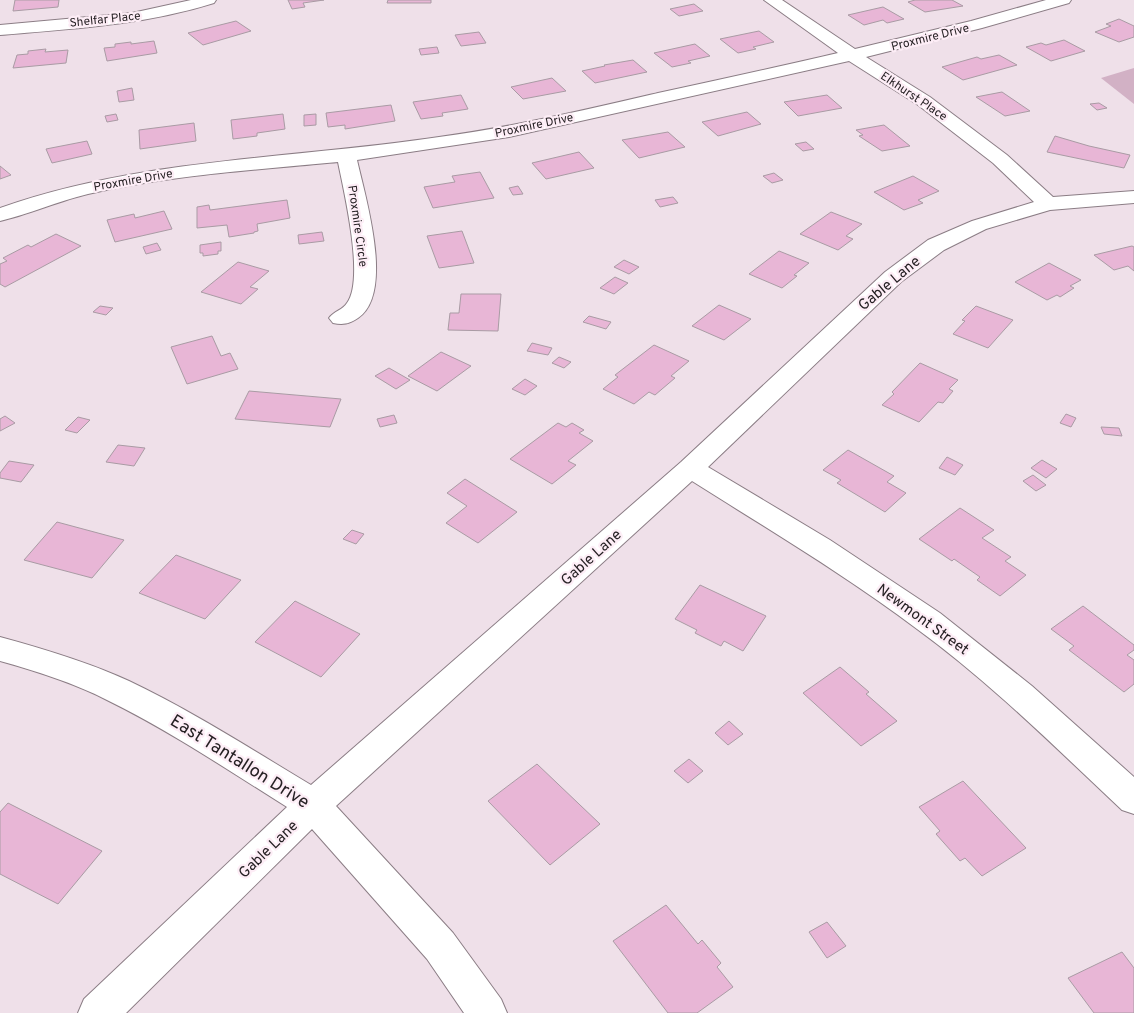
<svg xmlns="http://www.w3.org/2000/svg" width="1134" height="1013" font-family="Overpass,sans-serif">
<rect width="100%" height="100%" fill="#efe0e9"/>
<!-- green -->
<polygon fill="#d2b1c5" points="1134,68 1134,104 1101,78"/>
<!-- building -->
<g fill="#e8b6d6" stroke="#a99ba4">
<polygon points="15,0 59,0 58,7 13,11"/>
<polygon points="288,0 324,0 303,3 305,7 292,9"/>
<polygon points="388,0 431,0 431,3 387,3"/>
<polygon points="915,0 952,0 963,6 925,12 908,2"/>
<polygon points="694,4 703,11 679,16 670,9"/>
<polygon points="883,7 904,19 887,23 883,20 864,25 848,15"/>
<polygon points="1119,19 1134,26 1134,37 1119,42 1095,32 1111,26 1106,24"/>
<polygon points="236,21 251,31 203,45 188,33"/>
<polygon points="759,31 774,42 753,47 756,49 738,53 720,39"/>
<polygon points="479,32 486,43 461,46 455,35"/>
<polygon points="1064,40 1085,51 1051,61 1026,47 1041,43 1046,45"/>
<polygon points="154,41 157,53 107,61 104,48 115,47 115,44 131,42 131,44"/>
<polygon points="695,44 710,56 688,61 691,63 672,67 654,53"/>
<polygon points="437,47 439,53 421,55 419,49"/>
<polygon points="46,49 45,52 68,50 66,63 13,68 17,55 28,54 28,51"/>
<polygon points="999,55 1017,65 963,80 942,67 977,57 981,59"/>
<polygon points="633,60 647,72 595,83 582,71 605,66 604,65"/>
<polygon points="552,78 566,91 523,99 511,87"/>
<polygon points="132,88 134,100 119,102 117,91"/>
<polygon points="1002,92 1030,111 1005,116 976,97"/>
<polygon points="461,95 468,109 442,113 443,116 421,119 413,102"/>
<polygon points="827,95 842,108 798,116 784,102"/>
<polygon points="1099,103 1107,108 1097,110 1090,104"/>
<polygon points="391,105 395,121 345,129 345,125 328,127 326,113"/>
<polygon points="747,112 761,124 718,136 702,122"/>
<polygon points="116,114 118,120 107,122 105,116"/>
<polygon points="283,114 285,129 257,133 257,136 233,139 231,120"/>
<polygon points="316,114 316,125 304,126 304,115"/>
<polygon points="194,123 196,141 140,149 139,130"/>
<polygon points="884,125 910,146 882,151 859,136 863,135 856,130"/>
<polygon points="668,132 685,147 639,158 622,140"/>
<polygon points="1055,136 1089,146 1130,155 1124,168 1047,152"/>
<polygon points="87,141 92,154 52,163 46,149"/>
<polygon points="806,142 814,149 803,151 795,144"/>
<polygon points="579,152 594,168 546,179 532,163"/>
<polygon points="0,166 11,175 0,179"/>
<polygon points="480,172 494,198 433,208 424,187 455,182 452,176"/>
<polygon points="774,173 783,180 772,183 763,176"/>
<polygon points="913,176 939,191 918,200 923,203 904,210 874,192"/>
<polygon points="518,186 523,194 513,195 509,188"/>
<polygon points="673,197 678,203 660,207 655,200"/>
<polygon points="287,200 290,218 257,224 258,231 254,232 254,233 229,237 227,225 197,228 197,207 209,205 210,210"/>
<polygon points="164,211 172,229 115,242 107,220 134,214 135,218"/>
<polygon points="831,212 862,224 846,236 853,239 838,250 800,234"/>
<polygon points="462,231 474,263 439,268 427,236"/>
<polygon points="322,232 324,241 299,244 298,235"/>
<polygon points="56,234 81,246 5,287 0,284 0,264 7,261 3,258 28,245 31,247"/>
<polygon points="221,242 221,251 218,251 218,254 203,256 203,253 200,253 200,245"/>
<polygon points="157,243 161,250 146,254 143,247"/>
<polygon points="1132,246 1134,247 1134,271 1128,266 1114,270 1094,255"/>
<polygon points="779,251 809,263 794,275 797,276 782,288 749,274"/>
<polygon points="624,260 639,267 629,274 614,267"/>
<polygon points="238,262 269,271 250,287 258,289 241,304 201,292"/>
<polygon points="1049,263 1081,280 1070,286 1074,288 1060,297 1057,295 1047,300 1015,282"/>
<polygon points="615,277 628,283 614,294 600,288"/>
<polygon points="461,294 501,294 498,331 448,330 450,313 459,313"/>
<polygon points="719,305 751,319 724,340 692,326"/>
<polygon points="100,306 113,308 106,315 93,312"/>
<polygon points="976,306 1013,320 988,348 953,334 965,321 962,320"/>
<polygon points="589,316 611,322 606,329 583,322"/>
<polygon points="212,336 221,356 230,353 238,369 187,384 171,347"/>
<polygon points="532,343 552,348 548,355 527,351"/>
<polygon points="654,345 689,361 671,376 675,378 655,395 649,392 634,404 603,389 618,377 615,375"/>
<polygon points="441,352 471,366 437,391 408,376"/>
<polygon points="559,357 571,362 564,368 552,363"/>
<polygon points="920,363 958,380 949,389 953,391 943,403 938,402 919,422 882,405 894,394 892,392"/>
<polygon points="389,368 410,380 396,389 375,376"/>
<polygon points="525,379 537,386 525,395 512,389"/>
<polygon points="249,391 341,399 330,427 235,419"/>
<polygon points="1066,414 1076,418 1071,427 1060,423"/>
<polygon points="394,415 397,423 380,427 377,419"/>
<polygon points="5,416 15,423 0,431 0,419"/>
<polygon points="78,417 90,420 77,433 65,430"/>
<polygon points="558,423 566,427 572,423 584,430 579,433 593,441 568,461 576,465 552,484 510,459"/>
<polygon points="1101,427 1119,428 1122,436 1104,434"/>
<polygon points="118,445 145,448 134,466 106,462"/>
<polygon points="848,450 894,476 887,482 906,493 885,512 837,483 841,480 823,470"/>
<polygon points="947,457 963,465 955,475 939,468"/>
<polygon points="1042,460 1057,469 1046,478 1031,468"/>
<polygon points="9,461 34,465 21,482 0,478 0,473"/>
<polygon points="1033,475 1046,485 1036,491 1023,481"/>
<polygon points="465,479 517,512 478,543 446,523 467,506 447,493"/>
<polygon points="960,508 994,530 982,538 1011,557 1005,561 1026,575 1000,596 977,580 980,577 954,559 952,561 919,539"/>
<polygon points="57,522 124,540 92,578 24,560"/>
<polygon points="352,530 364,534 356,544 343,539"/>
<polygon points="176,555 241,580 205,619 139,593"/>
<polygon points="700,585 766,616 743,651 724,641 721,646 695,633 697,630 675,619"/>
<polygon points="295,601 360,634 321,677 255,642"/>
<polygon points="1083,606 1134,645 1134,650 1127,655 1134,660 1134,684 1124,692 1069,650 1074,646 1051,629"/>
<polygon points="840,667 869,692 866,694 897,721 861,746 803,693"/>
<polygon points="729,721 743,734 728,745 715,733"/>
<polygon points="689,759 703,771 688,783 674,771"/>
<polygon points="537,764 600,824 550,865 488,801"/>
<polygon points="963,781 1026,848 982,876 965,858 960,861 936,834 940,831 919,807"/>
<polygon points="8,803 102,851 58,904 0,874 0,812"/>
<polygon points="666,905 698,944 702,940 721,963 717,967 733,987 697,1013 668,1013 613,941"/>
<polygon points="827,922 846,946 827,958 809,932"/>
<polygon points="1122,952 1134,968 1134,1013 1094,1013 1068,978"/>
</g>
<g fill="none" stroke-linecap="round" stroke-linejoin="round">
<!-- minor casing -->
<g stroke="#8b7d85" stroke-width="2">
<g id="minor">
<path d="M 191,0 L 216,0 L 214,3 C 144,25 72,29 0,35 L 0,25 L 132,13 Z"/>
<path d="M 764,0 L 782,0 L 855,49 L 971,21 L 1046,0 L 1071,0 L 1069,3 L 982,28 L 866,57 L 930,97 L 1007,155 L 1053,197 L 1134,191 L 1134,203 L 1050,210 L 986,229 L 944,250 L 901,282 L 708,467 L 830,540 L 940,613 L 1032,686 L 1134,777 L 1134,814 L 1122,810 C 1056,748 991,683 917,629 C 845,575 768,529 692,481 L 336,806 L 453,933 L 501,999 L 507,1013 L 464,1013 L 427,959 L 312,829 L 126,1013 L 78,1013 L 84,999 L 287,807 C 228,770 170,731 107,700 C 74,683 36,671 0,661 L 0,637 C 44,649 88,662 129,681 C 192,711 251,749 311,785 L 681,462 L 885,272 L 928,240 L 972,221 L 1034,202 L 993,163 L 918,105 L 849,61 L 509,137 L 357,160 C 365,196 395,293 358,318 C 349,324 343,325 333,323 L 329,318 C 334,311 343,310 347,303 C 365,279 344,192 338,162 C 255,170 170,175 88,194 C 58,201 30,214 0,221 L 0,208 C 141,158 292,159 439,137 C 513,127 585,110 658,93 C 718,80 778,67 838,53 Z"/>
</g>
</g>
<!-- minor -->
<use href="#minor" fill="#fff" fill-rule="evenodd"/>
</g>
<g text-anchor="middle" stroke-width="4.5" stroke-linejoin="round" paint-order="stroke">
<!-- far-street labels -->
<g font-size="12" fill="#262124" stroke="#fdedf6">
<text transform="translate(105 19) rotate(-6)" y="4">Shelfar Place</text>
<text transform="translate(930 37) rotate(-14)" y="4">Proxmire Drive</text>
<text transform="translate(914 96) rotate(34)" y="4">Elkhurst Place</text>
<text transform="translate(534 125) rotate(-12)" y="4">Proxmire Drive</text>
<text transform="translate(133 180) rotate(-10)" y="4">Proxmire Drive</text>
<text transform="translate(358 226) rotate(82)" y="4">Proxmire Circle</text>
</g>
<!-- street labels -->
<g font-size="15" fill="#262124" stroke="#fdedf6">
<text transform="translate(889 283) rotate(-40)" y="5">Gable Lane</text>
<text transform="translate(591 557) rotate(-42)" y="5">Gable Lane</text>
<text transform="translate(923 619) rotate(36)" y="5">Newmont Street</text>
<text transform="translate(268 849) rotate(-44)" y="5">Gable Lane</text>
</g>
<!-- near-street labels -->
<g font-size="18" fill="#262124" stroke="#fdedf6">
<text transform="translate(240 761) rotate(32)" y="6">East Tantallon Drive</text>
</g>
</g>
</svg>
